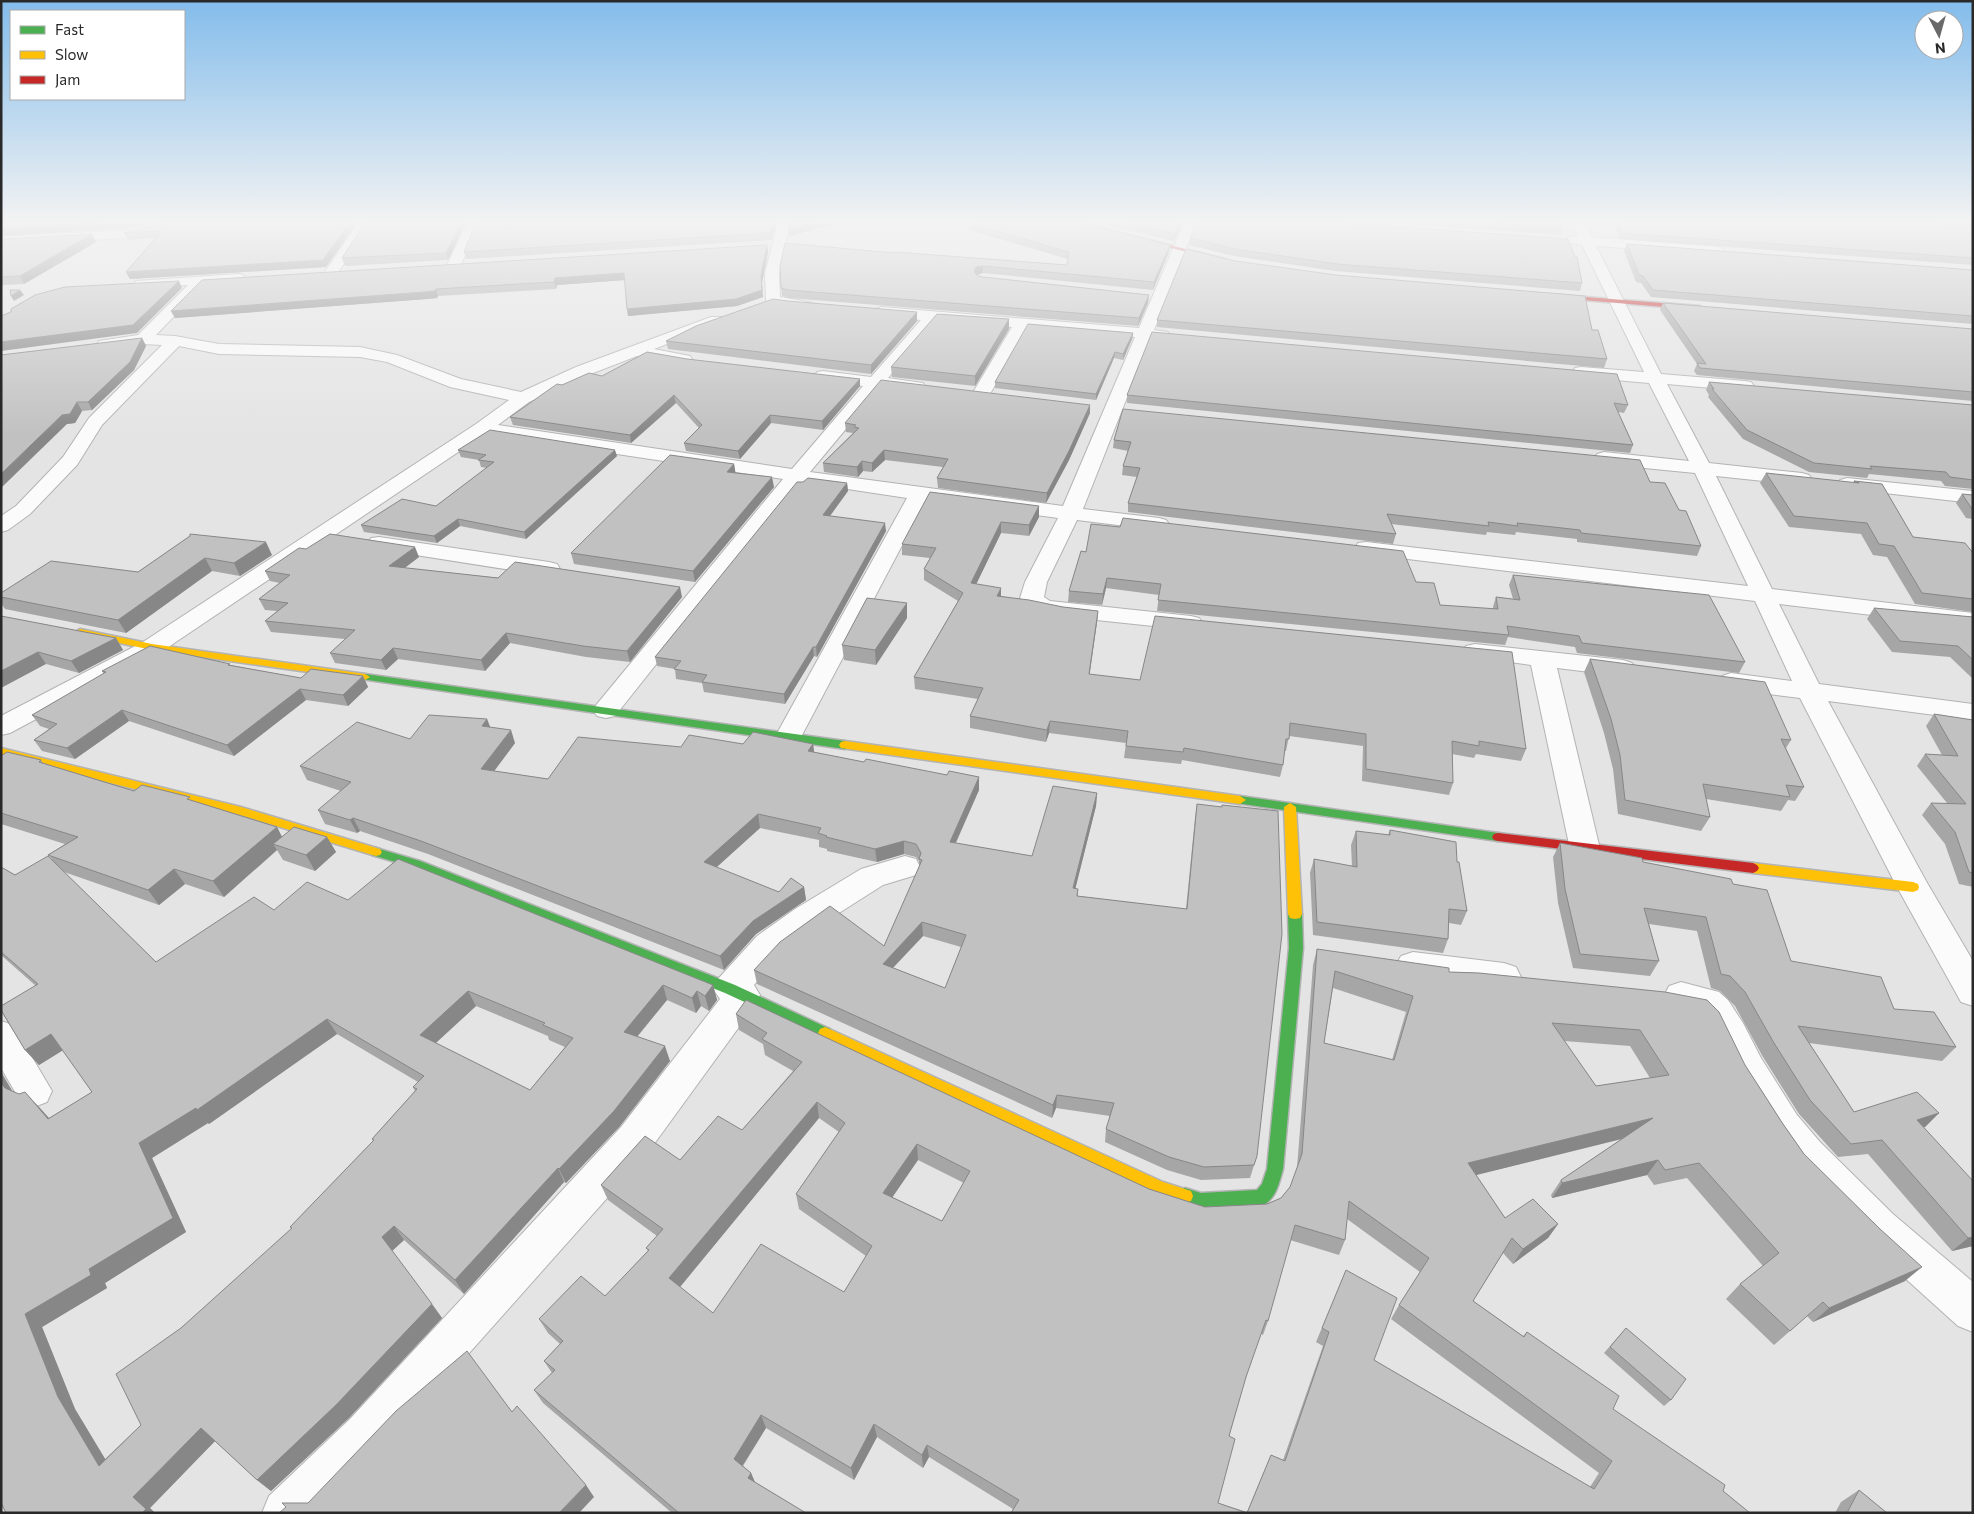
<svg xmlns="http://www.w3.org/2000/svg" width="1974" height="1514" font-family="Commissioner,sans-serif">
<rect width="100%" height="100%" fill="#e4e4e5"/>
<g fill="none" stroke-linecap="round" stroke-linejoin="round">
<!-- street casing -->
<g stroke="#b3b3b4" stroke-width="2">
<g id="street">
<polygon points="157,223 176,223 174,226 127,238 1,245 1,237 127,230"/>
<polygon points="358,223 370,223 336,276 326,276 324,273"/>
<polygon points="467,223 479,223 461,265 459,268 449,268 447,265"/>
<polygon points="778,223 790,223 779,273 780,297 813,303 815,306 813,309 808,310 773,304 768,303 766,300 765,273"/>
<path d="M 1184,223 L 1196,223 L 1154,330 L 1168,332 L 1170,335 L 1168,338 L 1150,339 L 1083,509 L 1159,518 L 1166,520 L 1169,524 L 1166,528 L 1159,530 L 1077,520 L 1047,582 L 1044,597 L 1050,601 L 1191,616 L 1199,618 L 1203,623 L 1199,628 L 1191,630 L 1049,615 L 1030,610 L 1020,598 L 1025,582 L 1058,518 L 926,500 L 801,737 L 798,743 L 788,746 L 778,743 L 775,737 L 907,498 L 801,482 L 615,716 L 606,718 L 597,716 L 593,710 L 597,704 L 783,479 L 485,434 L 161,652 L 10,733 L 1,735 L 1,716 L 143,642 L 476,424 L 509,400 L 450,387 L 387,362 L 360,357 L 219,354 L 179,346 L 102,425 L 77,465 L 30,514 L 8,530 L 1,532 L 1,516 L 16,506 L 63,457 L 89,418 L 162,345 L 143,344 L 105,349 L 99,347 L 97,344 L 99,341 L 138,335 L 188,285 L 141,288 L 136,287 L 134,284 L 136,281 L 238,274 L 243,275 L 245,278 L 243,281 L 238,282 L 205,284 L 156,335 L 175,336 L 219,344 L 360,347 L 397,355 L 461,379 L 521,392 L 576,367 L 711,317 L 721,317 L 724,320 L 721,323 L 654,349 L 690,356 L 692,359 L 690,362 L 684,364 L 637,356 L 588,375 L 529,402 L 498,425 L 792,469 L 863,386 L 817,380 L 815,376 L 817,372 L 823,371 L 871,377 L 921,320 L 881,317 L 876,315 L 873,312 L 876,309 L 881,307 L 1139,328 ZM 936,321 L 1012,327 L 972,394 L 975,398 L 981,399 L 987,398 L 990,394 L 1027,329 L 1135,337 L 1063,506 L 810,472 L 880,388 L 917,392 L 923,391 L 926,387 L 923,383 L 888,378 Z"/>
<polygon points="1572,223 1584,223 1592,237 1719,247 1726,251 1719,255 1596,246 1661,374 1745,381 1751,382 1754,386 1751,390 1745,391 1667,384 1709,463 1802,473 1809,475 1812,479 1809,483 1802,485 1716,476 1772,589 1973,613 1973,627 1779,604 1819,684 1973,704 1973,720 1828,701 1926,881 1973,961 1973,1006 1961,1002 1897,887 1800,698 1731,689 1722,686 1718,681 1722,676 1731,673 1792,681 1755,601 1366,554 1358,553 1355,548 1358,543 1366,542 1748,586 1695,473 1604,464 1597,462 1594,458 1597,454 1604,452 1689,461 1649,383 1581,377 1575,376 1573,372 1575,368 1581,367 1644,372 1582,245 1568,243 1566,240 1568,237 1578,236"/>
<polygon points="1847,478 1973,491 1973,503 1840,488 1837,484 1840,480"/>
<polygon points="379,537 549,562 557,564 560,569 557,574 549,576 371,548 368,543 371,538"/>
<polygon points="1475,644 1623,660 1632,663 1636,668 1632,673 1623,676 1557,668 1600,849 1596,857 1585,860 1574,857 1570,849 1531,665 1466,656 1463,651 1466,646"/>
<polygon points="905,856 916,859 920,867 916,875 883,885 817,927 781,954 754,985 760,995 755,1005 649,1151 382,1451 321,1513 262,1513 269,1496 350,1419 621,1127 720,999 713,989 718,979 757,936 795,909 861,869"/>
<polygon points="1413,952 1504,963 1516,967 1521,977 1516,987 1504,991 1413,978 1401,974 1396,965 1401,956"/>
<polygon points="1681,982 1719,992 1728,1000 1743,1023 1761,1058 1797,1115 1820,1142 1893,1214 1973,1282 1973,1332 1958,1326 1865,1242 1792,1168 1771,1139 1735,1080 1717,1041 1704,1020 1697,1014 1669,1006 1664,996 1669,986"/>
<polygon points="1,1021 13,1025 52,1091 47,1102 34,1107 21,1102 1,1068"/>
</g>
</g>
<!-- fast casing -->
<g stroke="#b3b3b4" stroke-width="3">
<g id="fast">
<polygon points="365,674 845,741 851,745 845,749 361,679 360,677 361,675"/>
<polygon points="1240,796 1498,833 1502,834 1504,837 1502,840 1498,841 1236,803 1234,800"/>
<polygon points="376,848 420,861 735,985 830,1029 832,1033 830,1037 825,1039 820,1037 725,993 412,867 372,855 370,852 372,849"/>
<path d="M 1295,909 L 1300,910 L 1302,914 L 1303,948 L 1283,1169 C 1279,1183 1276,1200 1261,1206 L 1201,1209 L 1179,1201 L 1177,1196 L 1179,1191 L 1185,1188 L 1201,1193 L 1257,1190 L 1262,1184 L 1267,1169 L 1289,948 L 1288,914 L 1290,910 Z"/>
</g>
</g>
<!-- slow casing -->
<g stroke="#b3b3b4" stroke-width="3">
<g id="slow">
<polygon points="80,629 152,644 365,674 370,677 365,680 152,650 77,634 75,632"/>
<polygon points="845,741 1240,796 1246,800 1240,804 841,748 839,745 841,742"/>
<polygon points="1,748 241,807 380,849 382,852 380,855 376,856 240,815 1,756"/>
<polygon points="1290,803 1296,807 1302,914 1300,918 1295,919 1290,918 1288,914 1284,807"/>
<polygon points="1753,863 1913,882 1918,884 1919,887 1918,890 1913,892 1753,873 1749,871 1747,868 1749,865"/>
<polygon points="825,1027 1163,1182 1191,1191 1193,1196 1191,1201 1185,1204 1155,1194 820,1037 818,1033 820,1029"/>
</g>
</g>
<!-- jam casing -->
<g stroke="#b3b3b4" stroke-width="3">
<g id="jam">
<polygon points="1075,223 1082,223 1225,259 1222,261"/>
<polygon points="1548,294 1700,306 1703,308 1700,310 1546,297 1545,296"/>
<polygon points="1498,833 1753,863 1757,865 1759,868 1757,871 1753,873 1498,841 1494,840 1492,837 1494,834"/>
</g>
</g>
<!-- street -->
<use href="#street" fill="#fbfbfb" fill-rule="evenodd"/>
<!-- fast -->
<use href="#fast" fill="#4caf50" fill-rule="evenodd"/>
<!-- slow -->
<use href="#slow" fill="#ffc107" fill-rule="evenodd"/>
<!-- jam -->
<use href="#jam" fill="#c62828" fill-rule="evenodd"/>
</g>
<!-- wall -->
<g fill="#a6a6a7" fill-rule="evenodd">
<polygon points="164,223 326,267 130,279 126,272 155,238 128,240 124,233"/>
<polygon points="365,223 466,223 448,260 345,266 342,258"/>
<polygon points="476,223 777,223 771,240 466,259 464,252"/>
<polygon points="969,223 1169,252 1153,290 983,273 977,275 978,276 983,277 1149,295 1148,303 1138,326 789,298 782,296 781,288 894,253 1067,265 1068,259 969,230"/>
<polygon points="1097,223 1182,223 1174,241"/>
<polygon points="1393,223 1561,223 1563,228 1561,235"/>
<polygon points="1613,223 1932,223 1973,225 1973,265 1620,239"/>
<polygon points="1190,238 1582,283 1580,291 1335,271 1234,256 1189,245"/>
<polygon points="1,239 96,242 24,284 1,285"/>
<polygon points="1627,244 1973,270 1973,324 1651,297 1641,283 1636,282 1624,251"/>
<polygon points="767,245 768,252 762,283 763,297 737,306 628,316 625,280 557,285 556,289 438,296 437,298 427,299 175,318 171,311"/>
<polygon points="1235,261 1592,330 1607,359 1604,368 1157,327 1157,320"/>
<polygon points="788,301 917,321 871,374 668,349 666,341"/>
<polygon points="1663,303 1973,329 1973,401 1697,375 1694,371 1697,364 1660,310"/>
<polygon points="1009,319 1009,329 975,386 892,377 891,367"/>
<polygon points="1152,332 1628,405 1624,413 1618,412 1633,445 1630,453 1127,403 1127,395"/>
<polygon points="1133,333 1132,339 1123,360 1114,358 1096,400 995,388 995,382"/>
<polygon points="142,338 146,346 134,370 92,410 82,411 75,423 67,424 1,355"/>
<polygon points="687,359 860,379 860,386 823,430 771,423 740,459 686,451 684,443 699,428 676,403 631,443 513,425 510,417 562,385"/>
<polygon points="1709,382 1973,405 1973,489 1945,486 1941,481 1869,474 1867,478 1809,472 1743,439 1708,397 1709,395 1706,390"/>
<polygon points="1090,405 1090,413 1069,460 1046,503 938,488 937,478 943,467 885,460 872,472 863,471 858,477 824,472 823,463 853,433 846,432 845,423"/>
<polygon points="1114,440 1650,482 1679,510 1701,546 1697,556 1577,542 1577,539 1516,532 1515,535 1487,532 1486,535 1391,524 1396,534 1393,544 1128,512 1128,503 1137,477 1122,475 1123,466 1128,451 1113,448"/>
<polygon points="458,450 617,456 526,539 460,526 437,543 364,532 361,525 436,506 487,468 481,467 479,460 461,457"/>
<polygon points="734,464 735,473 774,487 695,582 574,564 571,553"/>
<polygon points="1766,473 1853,483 1854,481 1882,484 1913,537 1973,553 1973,612 1915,604 1887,557 1873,555 1861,534 1789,527 1760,483"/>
<polygon points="803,482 847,483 848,491 830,516 886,531 817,657 814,656 785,704 704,692 702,683 676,679 675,669 657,666 655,657"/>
<polygon points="1962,494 1973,495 1973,519 1966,518 1956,503"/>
<polygon points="1039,506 1039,517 1029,536 1001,533 976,584 1001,596 1063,607 1098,611 1097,622 1089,674 1526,749 1521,761 1476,754 1474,758 1452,754 1453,783 1449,795 1362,781 1363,746 1289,736 1286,751 1284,751 1283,765 1280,777 1182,760 1181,764 1124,758 1126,743 1049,733 1046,742 970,728 970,716 978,699 915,689 914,677 958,601 924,580 924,569 930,558 902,555 902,544"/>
<polygon points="190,536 272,555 240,576 212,571 126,633 5,609 1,603 1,593 138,572"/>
<polygon points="1081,551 1416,582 1440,605 1493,609 1493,607 1496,597 1513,599 1509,585 1513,575 1745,662 1739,673 1577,653 1575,647 1508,637 1505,645 1157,611 1159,595 1106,588 1102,605 1068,602 1069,591"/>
<polygon points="419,557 404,568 682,597 630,662 586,657 510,643 485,671 398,659 386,670 335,663 330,653 345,639 271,632 265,621 277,611 265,610 259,599 280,583 270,581 265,571"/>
<polygon points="1874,608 1973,617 1973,679 1950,657 1892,652 1867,619"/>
<polygon points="1,616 116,638 123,650 79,673 46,664"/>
<polygon points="907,618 876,665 844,660 842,645"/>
<polygon points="1590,659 1791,740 1786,748 1804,787 1795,801 1788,800 1781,811 1706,799 1710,817 1701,831 1618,814 1613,769 1604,733 1584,672"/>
<polygon points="230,665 301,678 363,676 368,687 348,706 306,700 234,756 129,721 75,759 42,751 34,740 49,729 40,726 32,715 104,674 102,671"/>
<polygon points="1934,714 1973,720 1973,887 1959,884 1945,844 1922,815 1931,803 1947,803 1917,766 1925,754 1942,755 1926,726"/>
<path d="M 487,719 L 490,727 L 515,743 L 494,771 L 548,779 L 681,747 L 743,744 L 813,744 L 814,752 L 864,762 L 947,775 L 979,777 L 979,790 L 956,843 L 1032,856 L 1097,793 L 1096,806 L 1075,889 L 1078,889 L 1078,896 L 1186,909 L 1195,818 L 1197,804 L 1257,1156 L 1250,1178 L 1201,1180 L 1167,1170 L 1105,1142 L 1106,1129 L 1110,1116 L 1056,1108 L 1052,1118 L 757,984 L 754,970 L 884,946 L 919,867 L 919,861 L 916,857 L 904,854 L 877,862 L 827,851 L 827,849 L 819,847 L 819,840 L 760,828 L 716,867 L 779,892 L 804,887 L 806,900 L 756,934 L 724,970 L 428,854 L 360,831 L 357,833 L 325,824 L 318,810 L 341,791 L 307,780 L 300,766 L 410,739 ZM 923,936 L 961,947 L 945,988 L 893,968 Z"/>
<path d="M 1,756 L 41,760 L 43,763 L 134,791 L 192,801 L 277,827 L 282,837 L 327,837 L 336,852 L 315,871 L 283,860 L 277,850 L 224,897 L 185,884 L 159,905 L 64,872 L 156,962 L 274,910 L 348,900 L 713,985 L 717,1000 L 709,1011 L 701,1006 L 696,1013 L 667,1000 L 638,1036 L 670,1061 L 620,1126 L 566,1183 L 564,1182 L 464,1294 L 404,1240 L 392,1251 L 442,1318 L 349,1418 L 271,1491 L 257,1480 L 215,1441 L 150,1508 L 155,1513 L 6,1513 L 1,1503 L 1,1072 L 13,1092 L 39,1107 L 49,1118 L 92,1092 L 63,1050 L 39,1065 L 25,1050 L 1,1011 L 1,1006 L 36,986 L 1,955 L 1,867 L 15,875 L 52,859 L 48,855 L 65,844 L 1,824 ZM 476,1006 L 548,1036 L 549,1040 L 565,1047 L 530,1090 L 436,1043 ZM 337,1034 L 418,1082 L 413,1087 L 415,1091 L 372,1139 L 373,1141 L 290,1227 L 292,1229 L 181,1328 L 141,1425 L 105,1459 L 75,1409 L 42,1327 L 107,1288 L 105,1283 L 186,1232 L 152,1158 L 208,1123 L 209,1124 Z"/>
<polygon points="1390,830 1457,862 1467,911 1461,925 1449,923 1448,939 1443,953 1313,935 1310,873 1314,859 1352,866 1351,845 1356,831 1388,835"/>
<polygon points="1560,843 1643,862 1733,884 1791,961 1894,1009 1956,1047 1942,1061 1809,1043 1854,1112 1939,1113 1925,1127 1923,1127 1973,1246 1952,1251 1868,1154 1838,1157 1799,1114 1763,1057 1735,1006 1720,991 1711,988 1697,931 1649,924 1659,961 1650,976 1573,968 1558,903 1553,857"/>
<path d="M 1317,949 L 1449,972 L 1479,973 L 1745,1065 L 1783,1124 L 1804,1154 L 1905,1281 L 1813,1322 L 1807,1316 L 1774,1345 L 1726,1299 L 1740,1284 L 1763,1266 L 1687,1178 L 1654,1185 L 1647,1175 L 1552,1198 L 1551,1195 L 1561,1180 L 1623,1138 L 1476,1175 L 1505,1218 L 1558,1224 L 1548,1238 L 1513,1264 L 1503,1253 L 1473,1301 L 1523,1336 L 1527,1332 L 1613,1409 L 1723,1491 L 1750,1513 L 1011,1513 L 1013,1509 L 929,1457 L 923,1468 L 877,1437 L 854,1480 L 766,1428 L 743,1466 L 751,1473 L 755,1482 L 806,1513 L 672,1513 L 543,1403 L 534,1390 L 552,1373 L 544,1361 L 560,1344 L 548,1333 L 539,1319 L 605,1296 L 648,1251 L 646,1248 L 657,1236 L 608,1200 L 601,1185 L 680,1160 L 742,1130 L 793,1071 L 765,1055 L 763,1044 L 739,1030 L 736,1014 L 1149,1189 L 1205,1207 L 1267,1204 L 1281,1198 L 1290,1187 L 1297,1168 L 1313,965 ZM 1333,988 L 1406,1012 L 1392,1060 L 1324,1043 ZM 1564,1041 L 1630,1046 L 1650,1078 L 1596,1086 ZM 819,1118 L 839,1132 L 796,1194 L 799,1209 L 866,1256 L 844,1292 L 713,1313 L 680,1287 ZM 918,1160 L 964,1183 L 942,1221 L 892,1197 ZM 1347,1219 L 1420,1272 L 1399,1305 L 1391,1319 L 1599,1473 L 1590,1487 L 1374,1360 L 1346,1270 L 1316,1342 L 1323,1346 L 1283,1460 L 1271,1455 L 1247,1512 L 1218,1503 L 1229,1436 L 1246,1377 L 1261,1334 L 1263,1335 L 1268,1321 L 1290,1240 L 1339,1255 L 1345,1240 Z"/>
<polygon points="1626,1328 1671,1400 1664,1406 1604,1353"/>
<polygon points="1859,1490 1887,1513 1835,1513 1841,1502"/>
</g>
<!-- shaded-wall -->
<g fill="#878788">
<polygon points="99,223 151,223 127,228 1,236 1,228"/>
<polygon points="350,223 357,223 326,267 130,279 126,272"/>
<polygon points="461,223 466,223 448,260 446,253"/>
<polygon points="774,223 777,223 771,240 770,233"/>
<polygon points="814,223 840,223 789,236 788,229"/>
<polygon points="1180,223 1182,223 1174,241 1175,234"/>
<polygon points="92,234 96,242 24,284 20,276"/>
<polygon points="767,245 768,252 762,283 763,297 737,306 628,316 627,309 761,276"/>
<polygon points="1170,245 1169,252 1153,290 1154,282"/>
<polygon points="983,266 983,273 976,275 974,272 976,267"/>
<polygon points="624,273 626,280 557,285 556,289 554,282 555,278"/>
<polygon points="179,281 182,288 137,333 1,351 1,342"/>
<polygon points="436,289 438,296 437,298 427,299 175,318 171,311"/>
<polygon points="20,290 24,295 14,301 11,296"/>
<polygon points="1149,295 1148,303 1138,326 1139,318"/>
<polygon points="917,312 917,321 871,374 871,365"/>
<polygon points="1009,319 1009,329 975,386 975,376"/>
<polygon points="1133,333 1132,339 1123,360 1123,354"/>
<polygon points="142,338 146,346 134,370 92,410 88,402"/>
<polygon points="1115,352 1114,358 1096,400 1096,394"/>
<polygon points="860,379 860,386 823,430 822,421"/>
<polygon points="674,395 676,403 631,443 630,435"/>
<polygon points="77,402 82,411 75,423 67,424 1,488 1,474 62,415"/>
<polygon points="1090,405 1090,413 1069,460 1046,503 1047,493"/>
<polygon points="770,415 771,423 740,459 738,451"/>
<polygon points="615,450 617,456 526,539 524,532"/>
<polygon points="884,450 885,460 872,472 872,463"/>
<polygon points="862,461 863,471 858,477 857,467"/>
<polygon points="734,464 736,475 727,472"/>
<polygon points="772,477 774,487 695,582 693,571"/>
<polygon points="847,483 848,491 824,524 823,515"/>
<polygon points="1039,506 1039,517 1029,536 1029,525"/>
<polygon points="458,519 460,526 437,543 434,536"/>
<polygon points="1001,522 1001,533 971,595 971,583"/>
<polygon points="885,523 886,531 817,657 816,647"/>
<polygon points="266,542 272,555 240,576 234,563"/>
<polygon points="415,547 419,557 393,577 389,566"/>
<polygon points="205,558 212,571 126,633 118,620"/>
<polygon points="1107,578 1106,588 1102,605 1103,594"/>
<polygon points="680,587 682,597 630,662 627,651"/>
<polygon points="1001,588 1001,599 997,596"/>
<polygon points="907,603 907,618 876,665 875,650"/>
<polygon points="1098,611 1097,622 1088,686 1089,674"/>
<polygon points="506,633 510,643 485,671 481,660"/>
<polygon points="116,638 123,650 79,673 71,661"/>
<polygon points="813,647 814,656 785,704 784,694"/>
<polygon points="393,648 398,659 386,670 381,660"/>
<polygon points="38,652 46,664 1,688 1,671"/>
<polygon points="363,676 368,687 348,706 343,695"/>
<polygon points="300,689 306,700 234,756 227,745"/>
<polygon points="122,710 129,721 75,759 67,748"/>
<polygon points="487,719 492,732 482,726"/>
<polygon points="1050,721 1049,733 1046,742 1047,730"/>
<polygon points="511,730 515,743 486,782 481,769"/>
<polygon points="813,744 815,758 808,751"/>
<polygon points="979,777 979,790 950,855 950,842"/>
<polygon points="1097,793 1096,806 1072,902 1073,888"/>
<polygon points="758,814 760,828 707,876 704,862"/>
<polygon points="353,818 360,831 357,833 350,820"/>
<polygon points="277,827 285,843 273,844 277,850 224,897 213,881"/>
<polygon points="327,837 336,852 315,871 306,855"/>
<polygon points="904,841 904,854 877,862 875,849"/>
<polygon points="174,869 185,884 159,905 148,890"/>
<polygon points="804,887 806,900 756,934 724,970 720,956 753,921"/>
<polygon points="922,922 923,936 884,977 883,964"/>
<polygon points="663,985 667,1000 629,1046 624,1032"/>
<polygon points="713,985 717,1000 709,1011 705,996"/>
<polygon points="468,991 476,1006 429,1049 420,1035"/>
<polygon points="697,991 701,1006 696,1013 692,998"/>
<polygon points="327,1019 337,1034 209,1124 197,1110"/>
<polygon points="51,1034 65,1049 39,1065 25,1050"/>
<polygon points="665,1046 670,1061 620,1126 566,1183 559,1169"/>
<polygon points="1,1072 19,1103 5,1088 1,1083"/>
<polygon points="25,1092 39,1107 62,1133 48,1119"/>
<polygon points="1057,1095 1056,1108 1052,1118 1053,1105"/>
<polygon points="817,1102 819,1118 675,1293 669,1278"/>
<polygon points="196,1108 208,1123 152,1158 186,1232 105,1283 107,1288 42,1327 75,1409 116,1477 99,1466 58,1397 25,1314 89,1269 139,1143"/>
<polygon points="1939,1113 1925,1127 1903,1134 1917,1120"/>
<polygon points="1653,1118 1642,1134 1460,1179 1468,1163"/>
<polygon points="917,1144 918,1160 885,1208 883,1193"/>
<polygon points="1658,1160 1647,1175 1552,1198 1562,1183"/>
<polygon points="558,1168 564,1182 464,1294 455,1280"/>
<polygon points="1558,1224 1548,1238 1513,1264 1523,1249"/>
<polygon points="394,1226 404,1240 392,1251 382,1237"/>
<polygon points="1973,1237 1973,1246 1952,1251 1968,1238"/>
<polygon points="1922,1267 1905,1281 1813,1322 1829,1308"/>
<polygon points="432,1304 442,1318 349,1418 271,1491 257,1480"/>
<polygon points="761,1415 766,1428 739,1471 734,1459"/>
<polygon points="874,1424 877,1437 854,1480 851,1468"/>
<polygon points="201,1428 216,1440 150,1508 155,1513 142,1513 133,1497"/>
<polygon points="927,1445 929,1457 923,1468 922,1455"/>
<polygon points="751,1473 756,1485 748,1478"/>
<polygon points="586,1485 594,1497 579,1513 559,1513"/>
</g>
<!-- building -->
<g fill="#c1c1c2" stroke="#878788" fill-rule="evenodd">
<polygon points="1,223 99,223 1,228"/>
<polygon points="164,223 350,223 323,260 126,272 162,231 124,233"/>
<polygon points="365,223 461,223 446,253 342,258"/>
<polygon points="476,223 774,223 770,233 464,252"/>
<polygon points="789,223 814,223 788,229"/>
<polygon points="969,223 1081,223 1170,245 1154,282 983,266 976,267 974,272 978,276 983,277 1149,295 1139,318 788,290 781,288 780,266 785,243 894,253 895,252 1067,265 1069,252"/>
<polygon points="1126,223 1180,223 1175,234"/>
<polygon points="1196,223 1339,223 1568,239 1575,257 1577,257 1582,283 1337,264 1235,249 1190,238"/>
<polygon points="1491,223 1561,223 1563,228"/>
<polygon points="1618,223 1932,223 1973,225 1973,258 1622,233"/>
<polygon points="92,234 20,276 1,277 1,239"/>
<polygon points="1627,244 1973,270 1973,316 1653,290 1643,276 1639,275"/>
<polygon points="767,245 761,276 762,290 736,299 627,309 624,273 555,278 554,282 436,289 435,291 425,292 171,311 202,280"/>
<polygon points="1186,249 1235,261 1336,275 1585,296 1592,330 1598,330 1607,359 1157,320"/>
<polygon points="179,281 133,325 1,342 1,316 11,312 11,309 35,295 65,287"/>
<polygon points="10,290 20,290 11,296"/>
<polygon points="773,299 788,301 917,312 871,365 666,341 696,326"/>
<polygon points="1663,303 1973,329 1973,392 1700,368 1697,363 1706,364"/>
<polygon points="937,314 1009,319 975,376 891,367"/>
<polygon points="1028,324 1133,333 1123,354 1115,352 1096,394 995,382"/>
<polygon points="1152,332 1617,374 1628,405 1614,403 1633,445 1127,395"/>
<polygon points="142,338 130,362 88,402 77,402 70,414 62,415 1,474 1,355"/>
<polygon points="647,352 687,359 860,379 822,421 770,415 738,451 684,443 702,425 674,395 630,435 510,417 557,384 562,385 589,373 602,376"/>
<polygon points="881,380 1090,405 1069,451 1047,493 937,478 948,459 884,450 872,463 862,461 857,467 823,463 859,428 854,427 856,425 845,423"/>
<polygon points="1709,382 1973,405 1973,480 1950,477 1946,472 1870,466 1872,469 1814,463 1747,430 1712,389 1714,389"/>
<polygon points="1123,409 1640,460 1650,482 1665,483 1679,510 1686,511 1701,546 1581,533 1580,530 1517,523 1518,526 1488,522 1489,526 1387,514 1396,534 1128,503 1140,468 1123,466 1131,442 1114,440"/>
<polygon points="490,430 615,450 524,532 458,519 434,536 361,525 402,499 436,506 494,462 478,460 486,455 458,450"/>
<polygon points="670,455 734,464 727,472 772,477 693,571 571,553"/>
<polygon points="1766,473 1859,483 1854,481 1882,484 1913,537 1965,543 1973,553 1973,599 1922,593 1894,546 1879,544 1867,523 1794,516"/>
<polygon points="808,478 847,483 823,515 885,523 816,647 813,647 784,694 702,682 707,675 674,669 681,661 655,657 797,482 803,482"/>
<polygon points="930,492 1039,506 1029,525 1001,522 971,583 1001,588 997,596 1029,600 1063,607 1098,611 1089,674 1140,680 1155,616 1512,652 1526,749 1479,741 1479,746 1452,741 1453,783 1366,769 1366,734 1290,723 1289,739 1286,739 1283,765 1184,748 1183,752 1126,746 1128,731 1050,721 1047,730 970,716 983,688 914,677 963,593 924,569 936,548 902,544"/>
<polygon points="1962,494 1973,495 1973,509 1972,509"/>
<polygon points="1123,518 1403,551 1416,582 1434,583 1440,605 1498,609 1496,597 1520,600 1513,575 1709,595 1745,662 1582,643 1579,636 1507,626 1509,635 1158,600 1161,584 1107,578 1103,594 1069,591 1081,551 1086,552 1091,524 1120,527"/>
<polygon points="190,534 266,542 234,563 205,558 118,620 1,597 1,593 51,561 138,572 190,536"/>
<polygon points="330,534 415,547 389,566 498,578 515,562 680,587 627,651 583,646 506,633 481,660 393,648 381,660 330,653 355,630 265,621 288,603 259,599 290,575 265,571 299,548 306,549"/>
<polygon points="867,598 907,603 875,650 842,645"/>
<polygon points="1874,608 1973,617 1973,660 1958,646 1900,641"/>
<polygon points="1,616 116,638 71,661 38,652 1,671"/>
<polygon points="150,646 230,664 228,665 301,678 311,669 363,676 343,695 300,689 227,745 122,710 67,748 34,740 57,724 32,715 106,672 102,671"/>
<polygon points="1590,659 1765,682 1791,740 1781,739 1804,787 1786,785 1790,797 1703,784 1710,817 1625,800 1620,755 1611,719"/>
<polygon points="1934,714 1973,720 1973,873 1969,872 1955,832 1931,803 1966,804 1925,754 1958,756"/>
<path d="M 429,715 L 487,719 L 482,726 L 511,730 L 481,769 L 548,779 L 578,737 L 681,747 L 689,735 L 743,744 L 753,732 L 813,744 L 808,751 L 864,762 L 866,759 L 947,775 L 949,771 L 979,777 L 950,842 L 1032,856 L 1053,786 L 1097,793 L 1073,888 L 1078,889 L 1077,896 L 1187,909 L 1197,804 L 1222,807 L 1222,805 L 1278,811 L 1282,934 L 1257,1156 L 1254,1165 L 1204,1167 L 1169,1157 L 1106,1129 L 1114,1103 L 1057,1095 L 1053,1105 L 754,970 L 780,942 L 830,906 L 884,946 L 922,860 L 919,859 L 921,853 L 916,844 L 904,841 L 875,849 L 826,837 L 827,836 L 818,833 L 821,828 L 758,814 L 704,862 L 779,892 L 791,878 L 804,887 L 753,921 L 720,956 L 421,841 L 353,818 L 350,820 L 318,810 L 351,782 L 300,766 L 357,722 L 410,739 ZM 922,922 L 966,935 L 945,988 L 883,964 Z"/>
<polygon points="7,752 41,760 39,762 134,791 142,785 190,797 187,799 277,827 213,881 174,869 148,890 48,855 78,837 1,813 1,756"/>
<polygon points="294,827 327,837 306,855 273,844"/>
<polygon points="1390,830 1456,842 1457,862 1459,862 1467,911 1449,909 1448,939 1317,922 1314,859 1357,867 1356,831 1390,835"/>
<polygon points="1560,843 1642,858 1643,862 1731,879 1733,884 1767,890 1791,961 1881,977 1894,1009 1934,1012 1956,1047 1798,1026 1854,1112 1917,1092 1939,1113 1917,1120 1973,1181 1973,1237 1968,1238 1882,1140 1851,1144 1810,1100 1774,1043 1745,992 1730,976 1721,974 1706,917 1644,908 1659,961 1580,954 1565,889"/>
<path d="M 48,856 L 156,962 L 254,897 L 274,910 L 307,882 L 348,900 L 398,859 L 713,985 L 705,996 L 697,991 L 692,998 L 663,985 L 624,1032 L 665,1046 L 614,1111 L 559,1169 L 558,1168 L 455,1280 L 394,1226 L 382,1237 L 432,1304 L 336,1405 L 257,1480 L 201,1428 L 133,1497 L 146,1509 L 142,1513 L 6,1513 L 1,1503 L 1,1083 L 5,1088 L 19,1094 L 25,1092 L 48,1119 L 92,1092 L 51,1034 L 25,1050 L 1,1010 L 1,1006 L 38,984 L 1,952 L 1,867 L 15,875 ZM 468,991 L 545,1023 L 543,1025 L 573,1038 L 530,1090 L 420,1035 ZM 327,1019 L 424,1076 L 413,1087 L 417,1089 L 372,1139 L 374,1140 L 290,1227 L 292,1228 L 181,1328 L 116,1374 L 141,1425 L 99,1466 L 58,1397 L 25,1314 L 91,1275 L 89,1269 L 173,1218 L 139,1143 L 196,1108 L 197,1110 Z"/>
<path d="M 1317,949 L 1449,968 L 1449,972 L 1479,973 L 1665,992 L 1707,1000 L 1719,1012 L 1745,1065 L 1783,1124 L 1804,1154 L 1880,1229 L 1922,1267 L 1829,1308 L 1823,1302 L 1790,1331 L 1740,1284 L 1779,1253 L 1699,1163 L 1665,1170 L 1658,1160 L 1562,1183 L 1561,1180 L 1653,1118 L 1468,1163 L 1505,1218 L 1533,1199 L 1558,1224 L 1523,1249 L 1512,1238 L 1473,1301 L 1524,1337 L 1527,1332 L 1619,1396 L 1613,1409 L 1725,1485 L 1723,1491 L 1750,1513 L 1011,1513 L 1019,1500 L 927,1445 L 922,1455 L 874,1424 L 851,1468 L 761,1415 L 734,1459 L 751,1473 L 748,1478 L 806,1513 L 679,1513 L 534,1390 L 555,1370 L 544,1361 L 563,1341 L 539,1319 L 581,1276 L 605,1296 L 649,1250 L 646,1248 L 663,1229 L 601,1185 L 645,1136 L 680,1160 L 718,1116 L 742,1130 L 802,1062 L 762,1039 L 767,1033 L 736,1014 L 746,1000 L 1149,1189 L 1205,1207 L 1267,1204 L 1281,1198 L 1290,1187 L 1302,1154 ZM 1335,971 L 1413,996 L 1394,1060 L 1324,1043 ZM 1552,1023 L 1640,1030 L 1669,1075 L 1596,1086 ZM 817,1102 L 845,1123 L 796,1194 L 872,1246 L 844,1292 L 761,1244 L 713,1313 L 669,1278 ZM 917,1144 L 970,1171 L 942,1221 L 883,1193 ZM 1349,1201 L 1429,1258 L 1399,1305 L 1612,1461 L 1594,1489 L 1374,1360 L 1397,1298 L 1346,1270 L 1322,1328 L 1329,1332 L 1285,1461 L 1271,1455 L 1247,1513 L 1218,1503 L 1235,1439 L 1229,1436 L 1246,1377 L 1266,1320 L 1268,1321 L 1295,1225 L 1345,1240 Z"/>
<polygon points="1626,1328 1686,1379 1671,1400 1610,1347"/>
<polygon points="467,1351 512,1412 517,1406 586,1485 559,1513 279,1513 286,1507 282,1503 308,1503 396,1411"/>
<polygon points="1859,1490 1887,1513 1847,1513"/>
</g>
<!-- sky -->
<linearGradient id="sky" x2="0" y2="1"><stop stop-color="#83bceb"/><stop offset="0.51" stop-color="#f3f3f3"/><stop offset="1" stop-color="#f3f3f3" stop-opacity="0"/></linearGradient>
<rect width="1974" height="435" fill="url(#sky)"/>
<!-- border -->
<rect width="1974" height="1514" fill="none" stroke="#29292a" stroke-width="5"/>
<!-- legend -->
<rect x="10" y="10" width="175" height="90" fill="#ffffff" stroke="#a9a9aa"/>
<rect x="20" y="26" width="25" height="8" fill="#4caf50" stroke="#a9a9aa"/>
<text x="55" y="35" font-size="15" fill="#29292a">Fast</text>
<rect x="20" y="51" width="25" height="8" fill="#ffc107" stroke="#a9a9aa"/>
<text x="55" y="60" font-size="15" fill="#29292a">Slow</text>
<rect x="20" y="76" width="25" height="8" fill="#c62828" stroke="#a9a9aa"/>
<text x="55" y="85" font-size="15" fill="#29292a">Jam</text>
<!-- north arrow -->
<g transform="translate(1939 35) rotate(174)"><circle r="24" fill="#ffffff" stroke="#a9a9aa"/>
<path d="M0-4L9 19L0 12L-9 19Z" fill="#6a6a6b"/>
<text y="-8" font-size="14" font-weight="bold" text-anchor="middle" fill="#29292a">N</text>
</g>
</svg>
